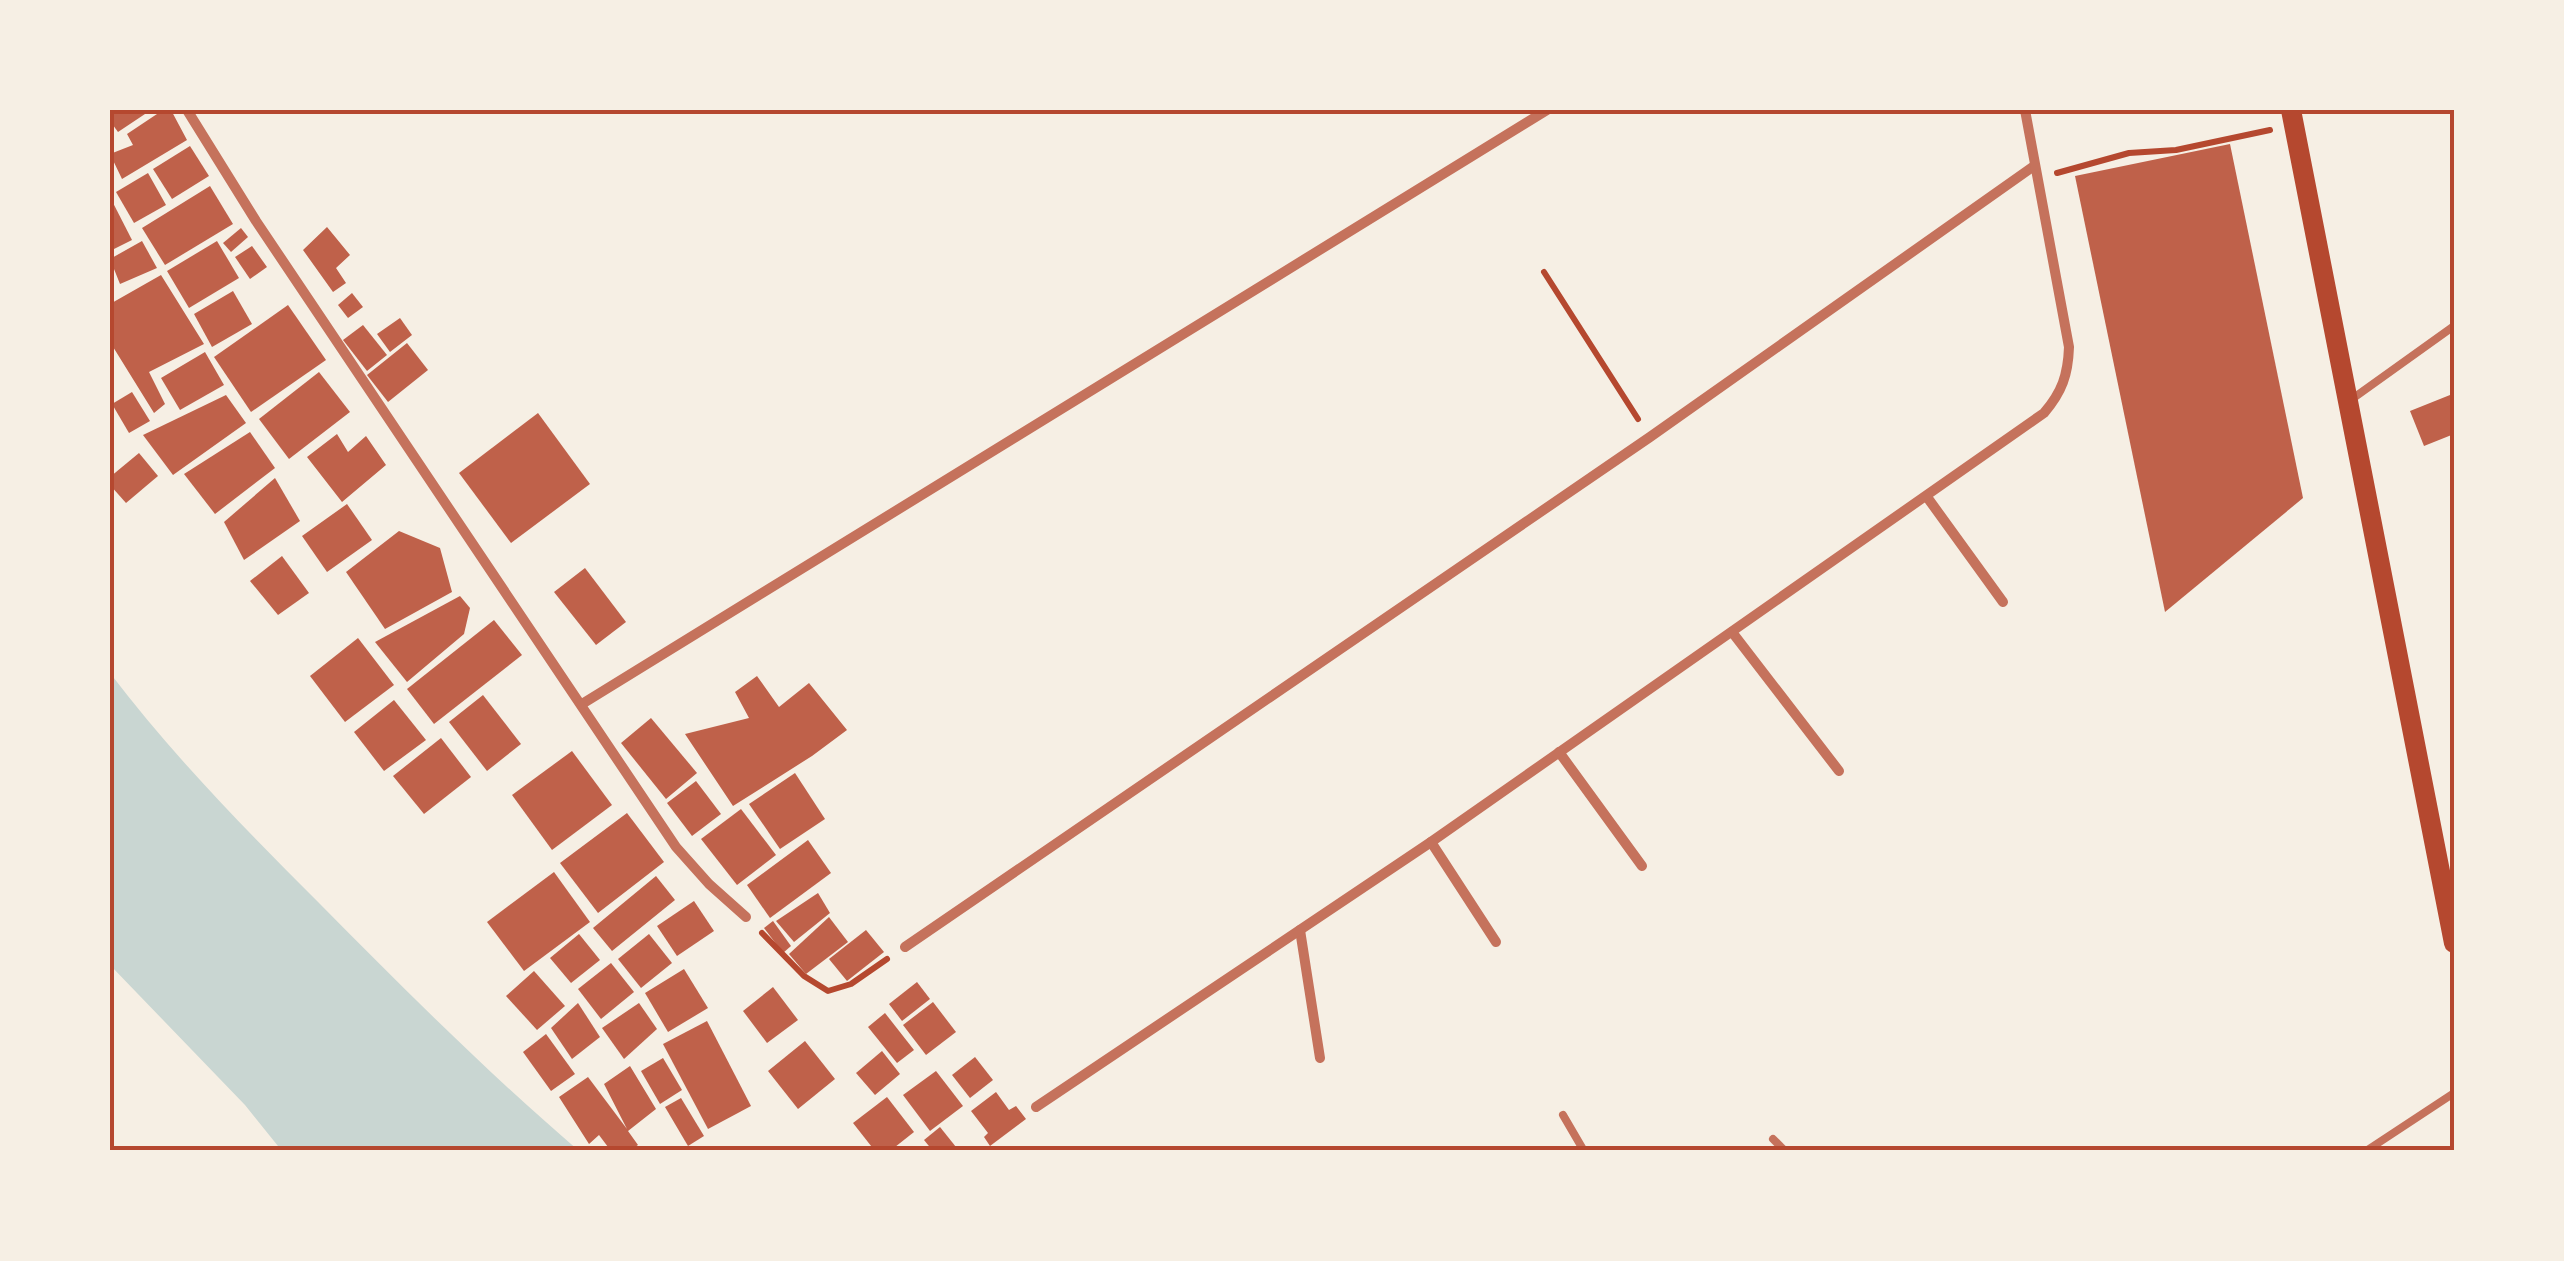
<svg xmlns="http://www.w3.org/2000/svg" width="2564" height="1261" font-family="'Nunito Sans',sans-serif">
<rect width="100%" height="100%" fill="#f6efe4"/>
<!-- water -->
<path fill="#c9d6d2" d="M 110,673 C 173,756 246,830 320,904 C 404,989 488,1073 579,1151 L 282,1151 L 245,1105 L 110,965 Z"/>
<!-- building -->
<g fill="#bf614a">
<polygon points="110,110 151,110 118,132 110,121"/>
<polygon points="163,110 171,110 187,140 122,179 110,154 133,145 127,134"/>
<polygon points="2230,144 2303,498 2165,612 2075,176"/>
<polygon points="190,146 209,176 172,199 153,169"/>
<polygon points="148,173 166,205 134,223 116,192"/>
<polygon points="210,186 233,224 165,265 142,228"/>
<polygon points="110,197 132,240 110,251"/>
<polygon points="327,227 350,255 336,268 346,283 333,292 303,250"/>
<polygon points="241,228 248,237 231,252 223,243"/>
<polygon points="142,241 157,268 120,284 110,259"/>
<polygon points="217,241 239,278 189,308 167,271"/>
<polygon points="252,246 267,267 250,279 235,257"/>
<polygon points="161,275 204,344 149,372 165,404 154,413 110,342 110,304"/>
<polygon points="233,291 252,324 212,347 194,314"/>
<polygon points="352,293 363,307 348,318 338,305"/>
<polygon points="288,305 326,360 251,412 214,357"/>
<polygon points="400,318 412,335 390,352 377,334"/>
<polygon points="363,325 387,355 367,371 343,340"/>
<polygon points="407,343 428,370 388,402 367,375"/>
<polygon points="205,352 224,385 180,410 161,378"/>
<polygon points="319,372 350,412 289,459 259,419"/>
<polygon points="132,392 150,421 129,433 112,404"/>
<polygon points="226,395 246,423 173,475 143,435"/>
<polygon points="2450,395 2454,406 2454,434 2424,446 2410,411"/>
<polygon points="538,413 590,484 511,543 459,473"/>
<polygon points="250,432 275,468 215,514 184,474"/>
<polygon points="337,434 348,452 366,436 386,465 342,502 307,457"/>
<polygon points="139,453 158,476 126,503 110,485 110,477"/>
<polygon points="275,478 300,521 244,560 224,522"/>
<polygon points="347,504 372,540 327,572 302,536"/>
<polygon points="399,531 440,548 452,592 385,629 346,572"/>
<polygon points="282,556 309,593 278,615 250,581"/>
<polygon points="585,568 626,622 596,645 554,592"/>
<polygon points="460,596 470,608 464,634 407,682 375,642"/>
<polygon points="494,620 522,655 434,724 407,689"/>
<polygon points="358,638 394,685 345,722 310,676"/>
<polygon points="757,676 779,707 809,683 847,730 812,756 733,806 685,734 749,718 735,692"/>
<polygon points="483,695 521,744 487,771 449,722"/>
<polygon points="394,700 426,740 384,771 354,732"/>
<polygon points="651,718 697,773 666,799 621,743"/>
<polygon points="441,738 471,777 424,814 393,776"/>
<polygon points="572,751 612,805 552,850 512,795"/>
<polygon points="795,773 825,819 780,849 749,804"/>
<polygon points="696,781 721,814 692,836 667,803"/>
<polygon points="741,809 776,855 737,885 701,839"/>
<polygon points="627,813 664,862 598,913 560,863"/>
<polygon points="808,840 831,873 770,918 747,885"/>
<polygon points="554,872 590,922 524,971 487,922"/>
<polygon points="656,876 675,900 612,951 593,928"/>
<polygon points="818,893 830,913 794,942 776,921"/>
<polygon points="694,901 714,931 677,956 657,926"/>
<polygon points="829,917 848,942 806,974 789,954"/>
<polygon points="773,921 791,946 783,953 764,928"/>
<polygon points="866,930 884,952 847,981 829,959"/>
<polygon points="579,934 600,960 571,983 550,958"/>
<polygon points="649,934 672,963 641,988 618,959"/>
<polygon points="611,963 634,992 601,1019 578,989"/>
<polygon points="684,969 708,1008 668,1032 645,993"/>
<polygon points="534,971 565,1006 537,1030 506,996"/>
<polygon points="917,982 930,999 902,1021 889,1004"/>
<polygon points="773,987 798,1020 767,1043 743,1011"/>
<polygon points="933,1002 956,1032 926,1055 903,1025"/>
<polygon points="578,1003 600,1037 572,1059 551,1028"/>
<polygon points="639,1003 657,1029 624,1059 602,1028"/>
<polygon points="885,1013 914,1050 897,1063 868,1027"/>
<polygon points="707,1021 751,1106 708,1129 663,1044"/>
<polygon points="546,1034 575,1074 551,1091 523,1052"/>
<polygon points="805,1041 835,1079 798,1109 768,1071"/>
<polygon points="882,1051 900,1074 875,1095 856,1073"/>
<polygon points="975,1057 993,1080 970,1098 952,1075"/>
<polygon points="663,1058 682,1090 660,1104 641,1071"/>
<polygon points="630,1066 656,1109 628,1131 638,1145 629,1151 611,1151 599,1135 589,1144 559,1097 588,1077 627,1129 604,1084"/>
<polygon points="936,1071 963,1106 930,1131 903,1095"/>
<polygon points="996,1092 1009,1110 1016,1106 1026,1119 990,1146 984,1137 988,1133 971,1111"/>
<polygon points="887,1097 914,1132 890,1151 875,1151 853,1123"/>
<polygon points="681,1098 704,1136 688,1146 665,1107"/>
<polygon points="940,1127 956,1147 951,1151 933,1151 924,1140"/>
</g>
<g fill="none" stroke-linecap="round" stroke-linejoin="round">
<!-- path -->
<g stroke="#b5482f" stroke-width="6">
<polyline points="2057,173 2129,153 2176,150 2270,130"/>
<polyline points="1544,272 1638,419"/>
<polyline points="762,933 804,976 828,991 851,984 887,959"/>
</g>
<!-- service -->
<g stroke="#c5725c" stroke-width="8">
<polyline points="2352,399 2454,326"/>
<polyline points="1563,1115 1584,1151"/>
<polyline points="1773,1139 1785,1151"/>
<polyline points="2366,1151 2454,1093"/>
</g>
<!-- minor -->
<g stroke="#c5725c" stroke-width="10">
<polyline points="187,110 256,221 676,847 709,884 746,917"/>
<polyline points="1927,497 2003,602"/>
<polyline points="1732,632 1839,771"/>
<polyline points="582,704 1547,110"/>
<polyline points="1559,752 1642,866"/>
<polyline points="1431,842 1496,942"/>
<polyline points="1300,930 1320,1058"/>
<polyline points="905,947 1650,437 2034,166"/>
<path d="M 1036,1107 L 1431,842 L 2044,413 C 2062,392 2068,375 2069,347 L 2025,110"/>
</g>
<!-- secondary -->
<polyline stroke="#b5482f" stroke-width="20" points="2291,110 2454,943"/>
</g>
<!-- border -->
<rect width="2564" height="1261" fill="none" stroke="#f6efe4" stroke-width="225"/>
<rect x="112" y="112" width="2340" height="1036" fill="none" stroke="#b5482f" stroke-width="4"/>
</svg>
